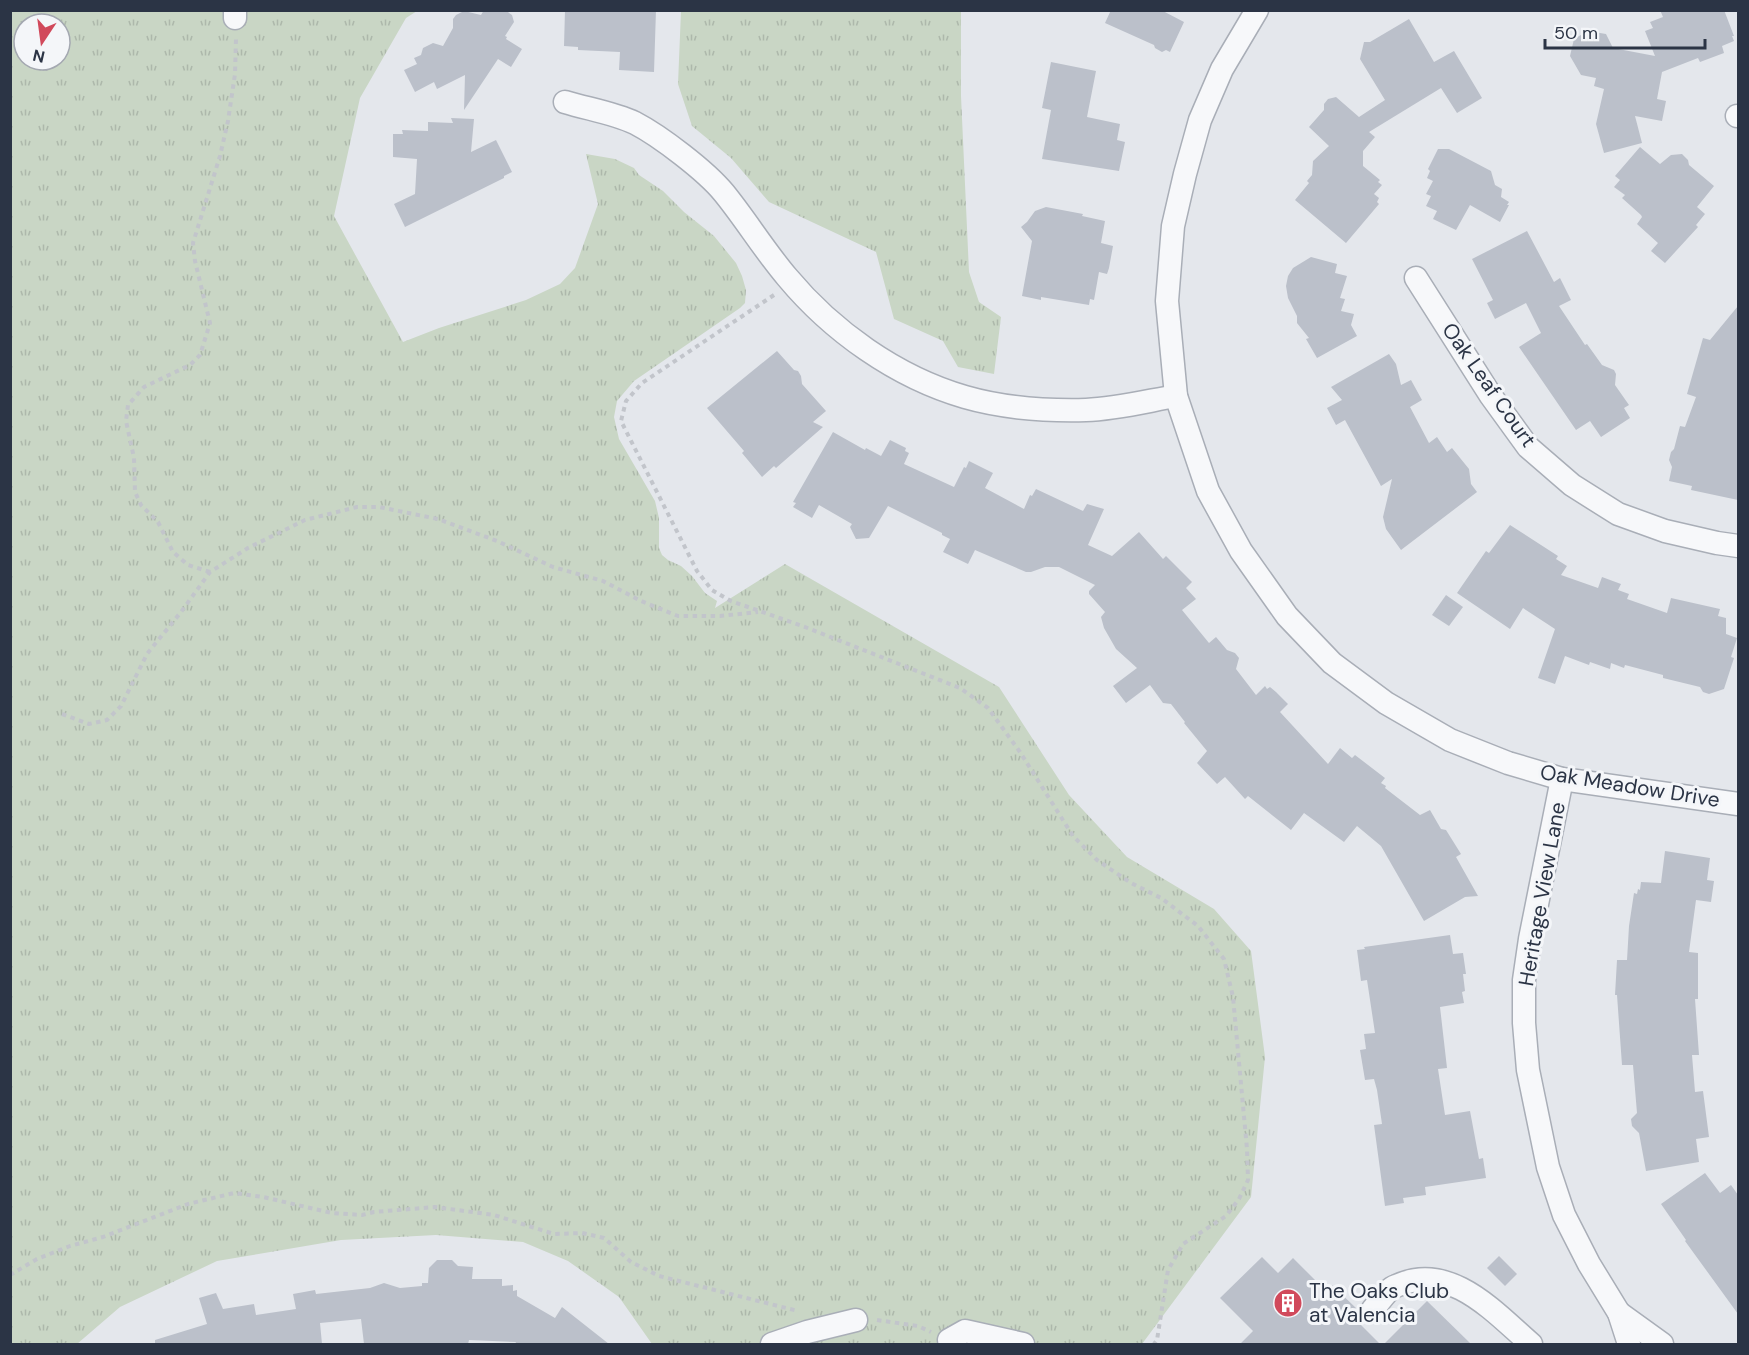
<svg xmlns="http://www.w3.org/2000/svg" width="1749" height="1355" font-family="'DM Sans',sans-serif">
<defs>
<pattern id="grass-tufts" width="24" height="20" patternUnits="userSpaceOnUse" patternTransform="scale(1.5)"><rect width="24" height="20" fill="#c9d6c5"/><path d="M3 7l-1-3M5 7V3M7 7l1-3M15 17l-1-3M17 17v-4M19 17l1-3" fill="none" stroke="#adb8ab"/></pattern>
</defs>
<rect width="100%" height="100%" fill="#e4e7ec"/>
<!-- grass -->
<g fill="url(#grass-tufts)" fill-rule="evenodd">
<path d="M 10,11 L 417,11 L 406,18 L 360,98 L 334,216 L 403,342 L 439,328 L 526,300 L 560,284 L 575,268 L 598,204 L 586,154 L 615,159 L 634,168 L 639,175 L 663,191 L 684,212 L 714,236 L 736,263 L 742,276 L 746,290 L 745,303 L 740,308 L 634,381 L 617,401 L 614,417 L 619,439 L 655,501 L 659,518 L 659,548 L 662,555 L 668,560 L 681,566 L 692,576 L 705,593 L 717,601 L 715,608 L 785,564 L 999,687 L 1069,795 L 1127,857 L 1214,909 L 1251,951 L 1265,1057 L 1251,1197 L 1142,1344 L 652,1344 L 619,1297 L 568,1261 L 523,1242 L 436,1235 L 341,1240 L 217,1261 L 120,1307 L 77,1344 L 11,1344 ZM 24,24 L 60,24 L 60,60 L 24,60 Z"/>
<polygon points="681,11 961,11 961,96 969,272 979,302 1001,317 994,374 958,367 943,341 894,319 876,252 769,202 731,158 692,126 678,84"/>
</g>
<!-- building -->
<g fill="#bbc0ca">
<polygon points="484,10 505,10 512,15 514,22 505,36 507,37 506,39 522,49 511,67 498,59 464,110 465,75 437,89 434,82 415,92 404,70 417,64 414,58 421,55 423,48 433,43 443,46 453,28 453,19 456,15 464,11 481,15"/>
<polygon points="565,10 656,10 654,72 619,70 620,52 578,50 578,47 564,46"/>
<polygon points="1111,10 1161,10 1184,22 1170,52 1166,50 1162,52 1155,48 1154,45 1105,23"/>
<polygon points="1660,10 1724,10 1734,36 1732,36 1734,41 1722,46 1724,53 1700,62 1698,58 1662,72 1657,99 1666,101 1662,121 1635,116 1642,143 1604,153 1596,124 1604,89 1594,86 1596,78 1581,75 1570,56 1574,39 1588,31 1606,34 1613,48 1655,56 1645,31 1653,28 1650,22 1663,17"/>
<polygon points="1409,19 1434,62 1454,51 1482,98 1457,113 1441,88 1369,132 1375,137 1363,151 1363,166 1380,180 1378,182 1382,185 1374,194 1379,198 1377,202 1379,204 1346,243 1295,200 1309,183 1307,181 1312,175 1313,161 1329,146 1309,127 1324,110 1324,104 1328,99 1336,97 1359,117 1385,100 1360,59 1364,42 1370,42"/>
<polygon points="1051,62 1096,71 1087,117 1120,124 1117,140 1125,142 1119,171 1042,159 1051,110 1042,108"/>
<polygon points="451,118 474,119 471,152 496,140 512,172 504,176 504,178 405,227 394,204 415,194 417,159 393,157 393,134 403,134 402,130 428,131 428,122 453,123"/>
<polygon points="1640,147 1660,164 1671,155 1682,154 1688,160 1689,165 1714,186 1697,207 1705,214 1696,225 1698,227 1665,263 1651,251 1658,243 1637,224 1642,217 1641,215 1622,198 1625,195 1614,187 1620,180 1615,176"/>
<polygon points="1438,149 1449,149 1491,171 1495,185 1502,189 1501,197 1509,202 1507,205 1509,205 1500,222 1470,205 1456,230 1433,219 1437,211 1426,206 1431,196 1426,194 1433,181 1427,178 1430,171 1428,169"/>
<polygon points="1046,207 1083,214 1082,216 1105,221 1101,243 1113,246 1109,268 1107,274 1099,272 1094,300 1090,299 1089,305 1041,297 1041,300 1022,296 1032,241 1021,227 1027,222 1035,211"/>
<polygon points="1527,231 1554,282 1560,278 1571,300 1559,306 1585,345 1587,344 1602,365 1614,370 1616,374 1615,385 1629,405 1624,408 1630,418 1601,437 1590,421 1576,430 1519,347 1541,333 1526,303 1495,319 1487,303 1493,300 1472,259"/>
<polygon points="1311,257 1337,264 1335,273 1347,276 1340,298 1345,299 1341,311 1354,314 1351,325 1357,336 1317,358 1306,339 1309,338 1297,323 1297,316 1288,298 1286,286 1288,276 1293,268"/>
<polygon points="1738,306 1738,500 1691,490 1692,486 1669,481 1672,467 1669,460 1671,452 1674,449 1680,426 1685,427 1696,397 1687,394 1703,338 1710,340"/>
<polygon points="777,351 794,370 798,371 801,376 802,384 826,411 813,422 823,427 776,468 774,466 762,477 742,453 744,451 707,408"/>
<polygon points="1389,354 1396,364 1401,385 1411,380 1422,400 1410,407 1429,443 1437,437 1447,452 1452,448 1469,469 1471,484 1477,492 1401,550 1386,529 1383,517 1392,479 1381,486 1345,420 1336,425 1327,408 1342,400 1331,387"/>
<polygon points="833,432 865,450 866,448 881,456 890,440 906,448 905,451 909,453 904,464 954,487 964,467 966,468 969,461 993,473 985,488 1024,509 1030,495 1032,496 1036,489 1083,511 1087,504 1104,509 1088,545 1112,556 1139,532 1163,559 1166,556 1192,582 1186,588 1196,599 1182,610 1209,643 1216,637 1227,650 1235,653 1239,658 1236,669 1256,695 1265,686 1267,689 1270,687 1276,692 1288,704 1280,712 1328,764 1340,748 1352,758 1355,755 1385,778 1381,783 1386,786 1385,788 1420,815 1430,810 1441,829 1446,830 1461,854 1456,857 1478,896 1465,897 1424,921 1381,846 1357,826 1344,842 1304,813 1291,830 1248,796 1245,799 1225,777 1217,784 1197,763 1207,751 1184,723 1185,722 1171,704 1163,703 1150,685 1126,703 1113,686 1137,668 1116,649 1104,628 1101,617 1105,612 1089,594 1089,591 1095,585 1059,567 1045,567 1031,572 1026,572 975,550 968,564 943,552 950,539 942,535 942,533 888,506 869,538 856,539 850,527 852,524 819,505 812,518 793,507 796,503 793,502"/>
<polygon points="1510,525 1558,556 1556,559 1567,566 1561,575 1598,588 1602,577 1621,584 1618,590 1629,594 1627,599 1667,613 1671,598 1720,609 1718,616 1726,618 1726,634 1737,638 1731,657 1734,658 1724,689 1709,694 1703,692 1700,687 1663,678 1663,675 1625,665 1624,668 1611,663 1610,669 1590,662 1589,665 1565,656 1555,684 1538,678 1555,629 1523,608 1510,629 1457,593 1486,551 1489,553"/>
<polygon points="1446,595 1463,607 1449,626 1432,615"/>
<polygon points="1665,851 1710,858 1707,880 1714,881 1711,902 1696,900 1689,952 1698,953 1698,999 1695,999 1699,1055 1692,1055 1695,1092 1703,1091 1709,1137 1696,1139 1699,1162 1646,1171 1639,1133 1632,1126 1631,1119 1637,1113 1633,1065 1622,1065 1617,995 1615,995 1617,960 1627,960 1629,926 1634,893 1637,894 1638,889 1640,890 1641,882 1661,883"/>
<polygon points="1450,935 1453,954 1463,953 1466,974 1463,974 1465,991 1462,992 1464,1003 1440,1007 1447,1068 1438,1069 1445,1115 1470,1111 1479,1159 1483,1158 1486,1178 1425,1187 1426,1195 1403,1198 1404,1203 1385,1206 1374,1125 1382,1124 1377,1090 1374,1079 1365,1080 1360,1050 1366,1049 1364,1034 1375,1033 1367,980 1361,981 1357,950 1365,949 1364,947"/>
<polygon points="1705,1173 1720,1193 1731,1185 1738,1195 1738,1314 1685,1241 1686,1240 1661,1204"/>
<polygon points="1499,1256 1517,1274 1505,1286 1487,1268"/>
<polygon points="1262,1257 1278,1273 1293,1258 1326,1291 1332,1285 1356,1308 1350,1314 1380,1344 1240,1344 1253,1331 1220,1298"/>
<polygon points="437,1260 452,1260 458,1266 473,1267 472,1279 502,1279 502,1286 513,1285 513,1291 517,1290 517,1296 555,1318 562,1307 609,1344 515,1344 516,1342 469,1340 468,1344 364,1344 361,1319 320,1323 322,1344 155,1344 155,1340 207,1324 199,1298 216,1293 223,1309 254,1304 256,1315 296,1309 293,1294 315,1290 316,1294 370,1288 384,1283 400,1288 422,1286 422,1283 428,1283 429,1268"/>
<polygon points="1427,1301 1471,1344 1384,1344"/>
</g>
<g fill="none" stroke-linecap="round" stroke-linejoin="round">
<!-- minor casing -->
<g stroke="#a9aeb7" stroke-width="25">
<g id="minor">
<polyline points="235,10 235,18"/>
<polyline points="1257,10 1222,69 1200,120 1185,174 1173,226 1167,301 1176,396 1208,491 1241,551 1287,616 1332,663 1386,703 1450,740 1508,763 1562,779 1738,804"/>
<path d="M 565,102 C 588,109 614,113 635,123 C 660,136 706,171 724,193 C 746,220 764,250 787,277 C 832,331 896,377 965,397 C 1003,408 1046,411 1086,410 C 1116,409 1147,401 1176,396"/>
<polyline points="1737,116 1738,116"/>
<polyline points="1416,278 1491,396 1528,447 1572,485 1618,514 1665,531 1717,543 1738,546"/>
<polyline points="1562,779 1530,939 1524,980 1524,1023 1528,1070 1548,1167 1564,1215 1589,1264 1619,1313 1629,1344"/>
<path d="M 1373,1309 C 1380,1302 1387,1289 1396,1286 C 1450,1261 1494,1312 1531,1344"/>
<polyline points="1619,1313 1662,1344"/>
<polyline points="949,1340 965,1331 1023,1344"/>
<polyline points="772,1344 807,1332 856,1320"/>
</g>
</g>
<!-- path -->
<g stroke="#c2c5cb" stroke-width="4" stroke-dasharray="4.5 4.5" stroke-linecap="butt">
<polyline points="774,295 642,383 626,401 621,421 697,571 712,590 731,601 805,627 960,688 988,708 1020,752 1073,836 1097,860 1131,883 1161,898 1198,926 1224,959 1233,997 1247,1149 1248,1180 1239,1199 1226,1216 1183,1244 1168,1270 1157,1340 1154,1344"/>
<polyline points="210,572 188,565 173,552 158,522 141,505 135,492 134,458 126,421 128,405 144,387 190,365 200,355 206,336 210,323 195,261 193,243 220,156 228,121 235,74 236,39"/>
<polyline points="62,714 89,724 107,720 121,706 147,654 181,612 210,572 248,548 305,520 357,507 379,507 438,519 497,541 553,567 603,581 641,601 678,616 720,616 758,612"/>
<polyline points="10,1275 37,1259 70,1246 103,1237 188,1204 234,1193 263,1197 332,1213 362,1215 374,1212 435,1207 494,1215 554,1234 582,1233 604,1238 631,1262 659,1276 798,1311"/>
<polyline points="877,1320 918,1326 931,1332"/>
</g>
<!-- minor -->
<use href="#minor" stroke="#f7f8fa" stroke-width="22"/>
</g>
<!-- icons -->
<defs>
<g id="building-disc" transform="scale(1.5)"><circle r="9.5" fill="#d1495b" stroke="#f4f6f9"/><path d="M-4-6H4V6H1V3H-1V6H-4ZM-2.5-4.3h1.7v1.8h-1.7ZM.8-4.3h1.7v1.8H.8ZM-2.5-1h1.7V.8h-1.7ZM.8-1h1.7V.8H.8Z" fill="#fff"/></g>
</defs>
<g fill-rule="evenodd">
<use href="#building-disc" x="1288" y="1303"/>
</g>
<g text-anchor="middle" stroke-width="6" stroke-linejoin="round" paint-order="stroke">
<!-- street labels -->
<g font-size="21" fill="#2b3445" stroke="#f4f6f9">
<text transform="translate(1489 385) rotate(55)" y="7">Oak Leaf Court</text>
<text transform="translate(1630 786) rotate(9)" y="7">Oak Meadow Drive</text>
<text transform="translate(1542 894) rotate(-80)" y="7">Heritage View Lane</text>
</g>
<!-- poi labels -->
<g font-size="21" fill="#2b3445" stroke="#f4f6f9" text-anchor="start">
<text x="1309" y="1298">The Oaks Club<tspan x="1309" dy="24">at Valencia</tspan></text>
</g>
</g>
<!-- border -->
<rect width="1749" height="1355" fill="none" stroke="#2b3445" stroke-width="24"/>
<!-- north arrow -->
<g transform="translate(42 42) rotate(193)"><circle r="28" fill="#f4f6f9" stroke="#a4a8b1" stroke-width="1.5"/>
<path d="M0-4.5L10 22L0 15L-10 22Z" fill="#d1495b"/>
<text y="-9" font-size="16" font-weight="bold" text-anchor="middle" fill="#2b3445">N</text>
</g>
<!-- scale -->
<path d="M1545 39v9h160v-9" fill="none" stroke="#2b3445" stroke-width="3"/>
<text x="1554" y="39" font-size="18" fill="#2b3445" stroke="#f4f6f9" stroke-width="4.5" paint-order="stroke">50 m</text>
</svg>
